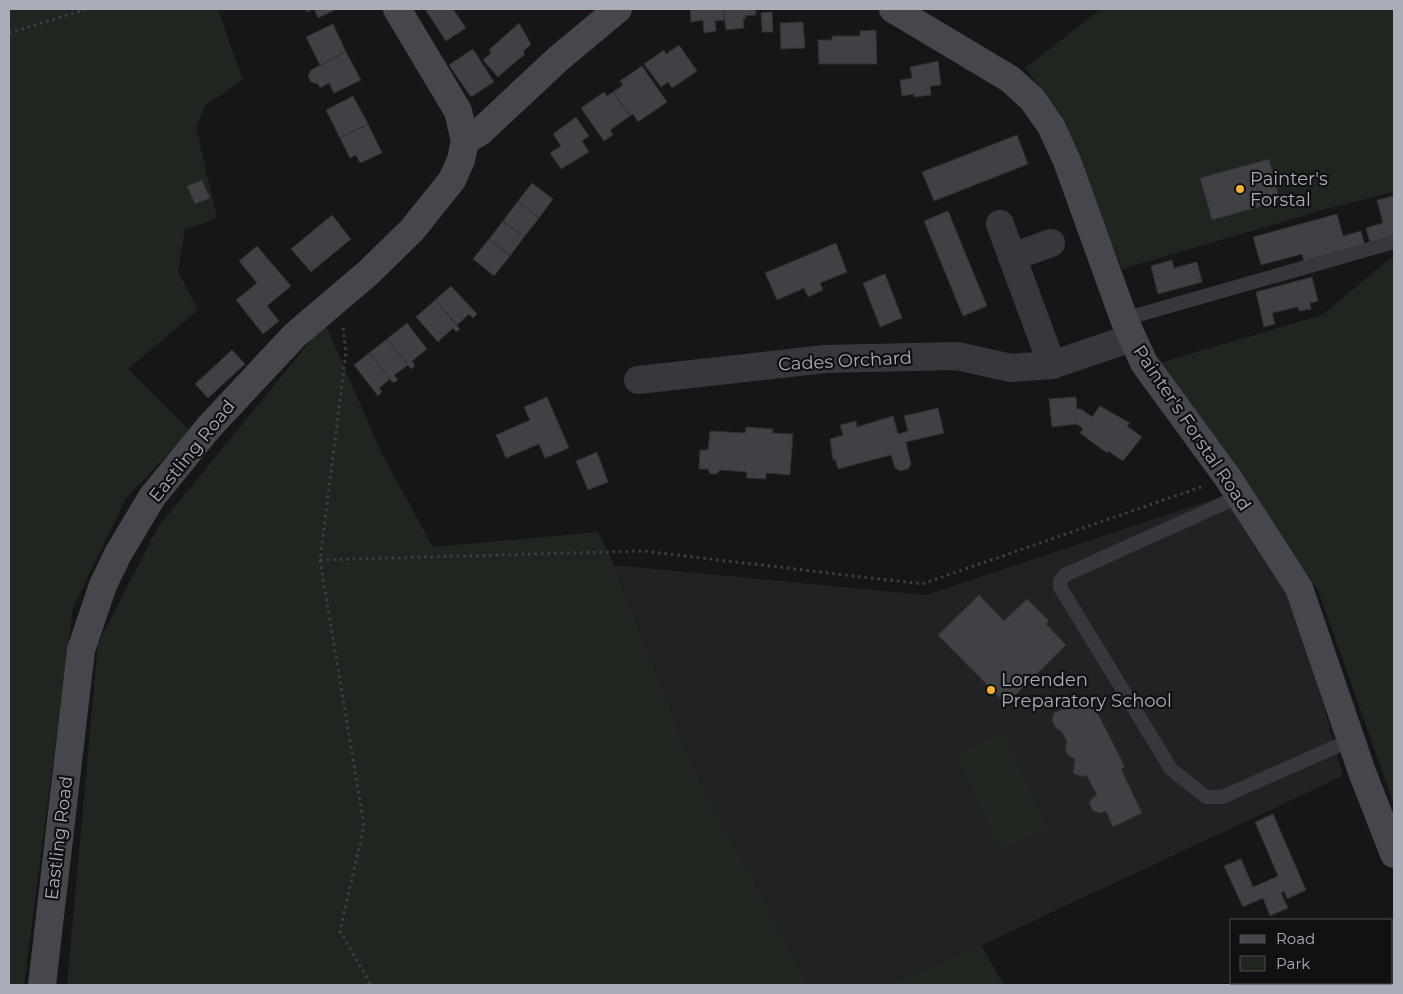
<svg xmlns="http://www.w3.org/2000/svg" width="1403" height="994" font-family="Montserrat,sans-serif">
<rect width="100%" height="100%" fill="#161618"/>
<!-- built -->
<polygon fill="#222225" points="1226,495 1297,610 1343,776 982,945 887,985 810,985 695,770 614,565 926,595"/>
<!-- green -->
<g fill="#1e261f">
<polygon points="9,9 218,9 243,80 206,105 196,127 217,218 185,230 178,271 198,310 128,369 190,431 126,498 73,608 24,985 9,985"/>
<polygon points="1101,9 1394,9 1394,192 1326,209 1122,269 1062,116 1025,68"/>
<polygon points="1392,257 1394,264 1393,802 1318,590 1159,363 1322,315"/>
<polygon points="325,323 382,454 433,547 598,532 614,565 695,770 810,985 67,985 98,643 158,527"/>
<polygon points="1003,731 1048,828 1000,851 955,754"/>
<polygon points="981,945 1004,985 887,985"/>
</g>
<!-- building -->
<g fill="#404145" stroke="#303034">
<polygon points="306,9 337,9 318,18 314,9 307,12"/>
<polygon points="425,9 453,9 466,28 446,41"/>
<polygon points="690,9 723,9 725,20 715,21 716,31 704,33 703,20 691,22"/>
<polygon points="723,9 755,9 756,15 745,16 746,19 743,19 744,28 726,30"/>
<polygon points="772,12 773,32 762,32 761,13"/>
<polygon points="803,22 805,48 781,49 780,23"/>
<polygon points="519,23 531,44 523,52 525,54 498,77 483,60 491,53 489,50"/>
<polygon points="333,24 346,52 320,65 306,37"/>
<polygon points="876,30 877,64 819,64 818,40 832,40 832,36 860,36 860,31"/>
<polygon points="679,45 697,71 672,88 668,82 661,87 644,64 664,50 666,54"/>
<polygon points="473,49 494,82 471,97 449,65"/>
<polygon points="346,52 361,80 334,93 329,83 320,88 318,84 311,82 308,76 311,70"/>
<polygon points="938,61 941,85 930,86 931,95 914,97 914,94 902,96 900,80 912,78 910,67"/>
<polygon points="642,66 667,102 638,122 633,114 630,116 613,92 623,85 620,81"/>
<polygon points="604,92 607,96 613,92 630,116 610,130 613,135 604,141 581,108"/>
<polygon points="353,96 368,124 340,138 326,110"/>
<polygon points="576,117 589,136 582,141 589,152 561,169 550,153 561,146 553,134"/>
<polygon points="368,124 382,153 360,163 356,155 350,158 340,138"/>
<polygon points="1017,135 1028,164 934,201 922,172"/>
<polygon points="1269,159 1280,201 1212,220 1200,178"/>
<polygon points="202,180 210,198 195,204 187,186"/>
<polygon points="532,183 553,199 539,218 518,201"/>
<polygon points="1394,196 1394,237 1370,243 1366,228 1383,223 1377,200"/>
<polygon points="518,201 539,218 524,237 503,221"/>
<polygon points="948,211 987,306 963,316 924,221"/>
<polygon points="1337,214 1343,236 1361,231 1365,246 1305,265 1302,254 1261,265 1253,237"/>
<polygon points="332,215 351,239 311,272 291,249"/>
<polygon points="503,221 524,237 510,256 489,239"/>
<polygon points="489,239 510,256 494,276 473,259"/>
<polygon points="836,243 847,272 820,283 823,290 808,297 804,288 777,300 765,273"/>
<polygon points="257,246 291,286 267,306 279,321 263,334 236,300 257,283 239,261"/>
<polygon points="1172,260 1174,268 1197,262 1202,282 1158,294 1151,266"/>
<polygon points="885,274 902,318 880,327 863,283"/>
<polygon points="1312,277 1318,301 1310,303 1311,309 1299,311 1298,307 1272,313 1275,324 1264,327 1256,292"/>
<polygon points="451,286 477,314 473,318 469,314 457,325 435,300"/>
<polygon points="435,300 460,329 456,332 453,328 438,342 416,317"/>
<polygon points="407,323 427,349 412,361 415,366 411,369 387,339"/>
<polygon points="387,339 408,365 394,375 398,380 393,383 369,353"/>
<polygon points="232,350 245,364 208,398 195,384"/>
<polygon points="369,353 390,379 379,388 382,392 378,396 354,365"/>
<polygon points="547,397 569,448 545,458 539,444 506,458 496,435 530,420 524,407"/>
<polygon points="1076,397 1077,409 1081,409 1092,417 1100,406 1130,423 1127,426 1142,437 1123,461 1108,451 1107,453 1080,433 1083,429 1077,424 1052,427 1049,399"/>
<polygon points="938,408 944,433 906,442 911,464 908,469 900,471 895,468 891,455 838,469 835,459 833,460 830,439 843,435 840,425 856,421 857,427 893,416 898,434 908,431 904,416"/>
<polygon points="746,427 773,429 772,433 793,434 790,475 766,473 766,479 746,478 747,472 720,470 717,474 710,474 708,469 699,469 700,450 708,450 710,431 745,433"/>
<polygon points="597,452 608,482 588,490 576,461"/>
<polygon points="979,595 1004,621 1027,599 1049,621 1046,624 1066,645 1006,704 938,635"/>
<polygon points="1089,696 1125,767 1121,769 1142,813 1113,827 1106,811 1100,813 1093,811 1089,803 1092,798 1097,795 1087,776 1079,776 1073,773 1075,759 1069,756 1065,750 1067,742 1062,732 1056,728 1052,720 1054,713"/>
<polygon points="1273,814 1306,890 1287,899 1284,891 1281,893 1288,908 1270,916 1263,898 1243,907 1224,866 1241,859 1253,887 1278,876 1255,822"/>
<polygon points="1280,983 1298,983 1299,985 1281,985"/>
</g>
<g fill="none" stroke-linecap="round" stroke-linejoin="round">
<!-- path -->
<g stroke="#3d3f44" stroke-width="3" stroke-dasharray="2.5 4" stroke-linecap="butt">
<polyline points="9,33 87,9"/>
<polyline points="343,328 346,352 320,560 643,551 922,584 1204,486"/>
<polyline points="320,560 364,826 340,931 371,985"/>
</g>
<!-- lane -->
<g stroke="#37383d" stroke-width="14">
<polyline points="1124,319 1394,242"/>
<polyline points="1240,496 1065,575 1060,581 1060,587 1171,769 1206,797 1222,797 1351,740"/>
</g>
<!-- street -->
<g stroke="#37383d" stroke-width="28">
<polyline points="1000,224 1052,365"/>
<polyline points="1012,257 1051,243"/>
<polyline points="638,380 825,359 957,356 1011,368 1052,365 1131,338"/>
</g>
<!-- secondary -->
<g stroke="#45474d" stroke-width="28">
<polyline points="893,9 1010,79 1032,99 1051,126 1067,161 1124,319 1144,363 1228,478 1299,588 1362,772 1394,854"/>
<polyline points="465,141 480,132 558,59 618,9"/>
<polyline points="42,985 81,650 103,585 118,554 152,497 209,427 295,335 368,273 412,230 452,180 461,160 465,141 458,111 397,9"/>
</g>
</g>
<!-- markers -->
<g fill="#f2b134" stroke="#111113" stroke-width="2">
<circle cx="1240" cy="189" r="5"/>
<circle cx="991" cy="690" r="5"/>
</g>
<g text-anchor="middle" stroke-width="4.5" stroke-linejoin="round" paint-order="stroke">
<!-- poi labels -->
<g font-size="18" fill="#a8adb8" stroke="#111113" text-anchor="start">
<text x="1250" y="185">Painter's<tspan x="1250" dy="21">Forstal</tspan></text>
<text x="1001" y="686">Lorenden<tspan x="1001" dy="21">Preparatory School</tspan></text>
</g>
<!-- street labels -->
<g font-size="18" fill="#a8adb8" stroke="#111113">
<text transform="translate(845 361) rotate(-3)" y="6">Cades Orchard</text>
<text transform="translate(1192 428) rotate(56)" y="6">Painter's Forstal Road</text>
<text transform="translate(192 451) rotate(-51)" y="6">Eastling Road</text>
<text transform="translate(59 838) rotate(-83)" y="6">Eastling Road</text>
</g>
</g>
<!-- border -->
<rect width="1403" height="994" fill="none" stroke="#a8adb8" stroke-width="20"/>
<!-- legend -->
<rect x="1230" y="919" width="162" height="65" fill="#111113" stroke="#4d4f55"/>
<rect x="1240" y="935" width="25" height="8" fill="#45474d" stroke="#4d4f55"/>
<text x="1276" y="944" font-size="15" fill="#a8adb8">Road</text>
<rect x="1240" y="956" width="25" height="15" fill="#1e261f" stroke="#4d4f55"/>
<text x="1276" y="969" font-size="15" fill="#a8adb8">Park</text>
</svg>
